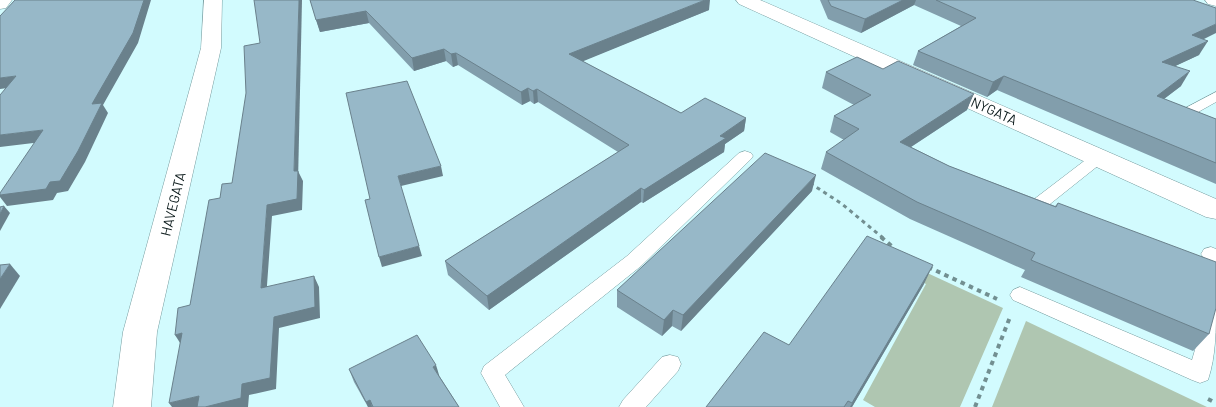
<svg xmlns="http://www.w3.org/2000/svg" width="1216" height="407" font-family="Barlow,sans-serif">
<rect width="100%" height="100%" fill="#d2fbfe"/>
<!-- green -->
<g fill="#afc6b1">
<polygon points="910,265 1003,308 960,407 875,407 863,400 926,284 901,272"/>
<polygon points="1026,321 1207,407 992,407"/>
</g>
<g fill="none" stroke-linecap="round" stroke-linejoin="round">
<!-- service casing -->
<g stroke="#769c9f" stroke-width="1">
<g id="service">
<polygon points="1216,92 1216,102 1184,120 1174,120 1172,117 1174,114"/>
<polygon points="745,151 751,153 753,156 751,159 641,266 505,375 524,407 500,407 481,373 484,366 627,256 739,153"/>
<polygon points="1098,153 1104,155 1106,158 1104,161 1045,208 1039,210 1033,208 1030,204 1033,200 1092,155"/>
<polygon points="1211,247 1216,249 1216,267 1209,265 1201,254 1204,249"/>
<path d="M 1020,287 L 1192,360 L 1206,312 L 1209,306 L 1216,304 C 1216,329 1216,356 1208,380 L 1200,383 L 1192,380 L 1013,300 L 1010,295 L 1013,290 Z"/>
<polygon points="670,355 678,357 681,364 678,371 646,407 619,407 623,400 662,357"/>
</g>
</g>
<!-- minor casing -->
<g stroke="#769c9f" stroke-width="1">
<g id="minor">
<polygon points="0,0 12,0 6,8 0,9"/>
<polygon points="204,0 222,0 221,48 157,332 151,407 113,407 123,332 201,48"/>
<polygon points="1205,0 1216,0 1216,6 1208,4"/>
</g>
</g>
<!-- secondary casing -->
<g stroke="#769c9f" stroke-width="1">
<polygon id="secondary" points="736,0 760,0 1216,199 1216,219 1206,217 739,4"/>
</g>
<!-- path-far1 -->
<polyline stroke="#728f91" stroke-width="3" stroke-dasharray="4 4" stroke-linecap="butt" points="810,183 842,204 883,238"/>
<!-- path -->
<g stroke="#728f91" stroke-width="4" stroke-dasharray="4.5 4.5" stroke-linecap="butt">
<polyline points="881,237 894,248"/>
<polyline points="928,267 997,299"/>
<polyline points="1208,399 1216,403"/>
<polyline points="975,407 1010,317"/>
</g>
<!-- service -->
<use href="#service" fill="#fff" fill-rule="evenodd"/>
<!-- minor -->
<use href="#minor" fill="#fff" fill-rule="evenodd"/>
<!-- secondary -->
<use href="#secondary" fill="#fff" fill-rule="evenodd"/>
</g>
<!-- wall -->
<g fill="#829eac">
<polygon points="310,0 709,10 582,61 681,113 746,118 744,131 725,144 724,152 643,203 641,202 489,310 448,275 445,261 618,152 538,102 534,104 530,101 522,105 458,65 453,67 446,61 414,71 369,23 320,32"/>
<polygon points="820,0 1193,0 1203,39 1199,55 1175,66 1181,86 1164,99 1216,119 1216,184 997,90 987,97 913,65 918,51 961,26 914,5 861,33 828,19"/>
<polygon points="826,72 967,110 911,147 949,166 1055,206 1058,203 1209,334 1193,351 1021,277 1025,270 910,219 821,169 826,152 844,140 830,132 834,116 854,105 822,88"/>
<polygon points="812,191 681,331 672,326 662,336 617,307 617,290"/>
<polygon points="924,284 852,407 706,407 789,345"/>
<polygon points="349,369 440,377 459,407 368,407 354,382"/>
</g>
<!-- shaded-wall -->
<g fill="#6a818c">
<polygon points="144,0 151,0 138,43 103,105 108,113 85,162 68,191 57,193 53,200 7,206 0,197 0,195 50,182 92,104"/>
<polygon points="299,0 302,0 298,182 294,171"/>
<polygon points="705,0 710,0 709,10 569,67 569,54"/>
<polygon points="903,0 916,0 914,5 861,33 865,19"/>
<polygon points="366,11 369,23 320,32 316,20"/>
<polygon points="1216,24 1216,33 1184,49 1192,35"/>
<polygon points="1208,41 1199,55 1154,76 1162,62"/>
<polygon points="444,49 446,61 414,71 412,58"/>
<polygon points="456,53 458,65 453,67 451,54"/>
<polygon points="1190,71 1181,86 1148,111 1157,96"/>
<polygon points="16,76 23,86 0,89 0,78"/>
<polygon points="1004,76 997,90 987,97 993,82"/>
<polygon points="528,88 530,101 522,105 521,92"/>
<polygon points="537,89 538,102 534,104 533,91"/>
<polygon points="974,94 967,110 894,158 900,142"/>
<polygon points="746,118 744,131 725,144 724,152 643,203 644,190"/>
<polygon points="43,130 50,141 0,147 0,135"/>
<polygon points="441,166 443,176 401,186 398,176"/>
<polygon points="298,171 303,181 302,210 272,216 266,299 261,288 267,205"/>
<polygon points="816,175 812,191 681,331 683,315"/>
<polygon points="641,188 641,202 489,310 487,296"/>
<polygon points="4,206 10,213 0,231 0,214"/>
<polygon points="419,246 422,256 382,267 379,257"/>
<polygon points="10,264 20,276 0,309 0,279"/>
<polygon points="933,265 924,284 852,407 850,407"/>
<polygon points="314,276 319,287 320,318 279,328 276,389 249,395 248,407 205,407 242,384 274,317"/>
<polygon points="673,310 672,326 662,336 664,320"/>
<polygon points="182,333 182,346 175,335"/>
<polygon points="436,365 440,378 433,367"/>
<polygon points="199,396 205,407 172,407 169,403"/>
<polygon points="370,400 372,407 368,407 366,402"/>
</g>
<!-- building -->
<g fill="#97b8c8" stroke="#6a818c">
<polygon points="15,0 144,0 133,33 92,104 102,103 78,151 60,181 50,182 46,189 0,195 0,193 43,130 0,135 0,95 16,76 0,78 0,16"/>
<polygon points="254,0 299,0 294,171 298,171 297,199 267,205 261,288 314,276 315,307 274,317 270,378 242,384 241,398 205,407 197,407 199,396 169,403 182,333 175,335 178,308 190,305 209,200 220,198 222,184 232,183 246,93 244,46 260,43"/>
<polygon points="310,0 705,0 569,54 681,113 705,98 746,118 720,136 726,138 644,190 641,188 487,296 445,261 629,145 537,89 533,91 528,88 521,92 456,53 451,54 444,49 412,58 366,11 316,20"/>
<polygon points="828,0 903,0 865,19 831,6"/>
<polygon points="936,0 1193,0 1216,8 1216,24 1192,35 1208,41 1162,62 1190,71 1157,96 1216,119 1216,163 1004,76 993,82 918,51 976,18"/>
<polygon points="857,57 883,69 898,61 974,94 900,142 949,166 1056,207 1058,203 1216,262 1216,308 1209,334 1031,260 1035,253 917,202 826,152 859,129 834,116 871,95 826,72"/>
<polygon points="407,81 441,166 398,176 419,246 379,257 365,200 370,199 346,93"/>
<polygon points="765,153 816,175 683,315 673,310 664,320 617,290"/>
<polygon points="4,206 0,214 0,207"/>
<polygon points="867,236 933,265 852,403 848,401 844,407 706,407 764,332 789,345"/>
<polygon points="10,264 0,279 0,265"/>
<polygon points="417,335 436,365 433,367 459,407 373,407 370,400 366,402 349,369"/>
</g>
<g text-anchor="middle" stroke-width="4" stroke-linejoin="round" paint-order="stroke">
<!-- street labels -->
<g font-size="14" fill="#0b1a1b" stroke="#fff">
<text transform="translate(994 111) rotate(24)" y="5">NYGATA</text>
<text transform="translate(173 204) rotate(-76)" y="5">HAVEGATA</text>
</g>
</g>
</svg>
